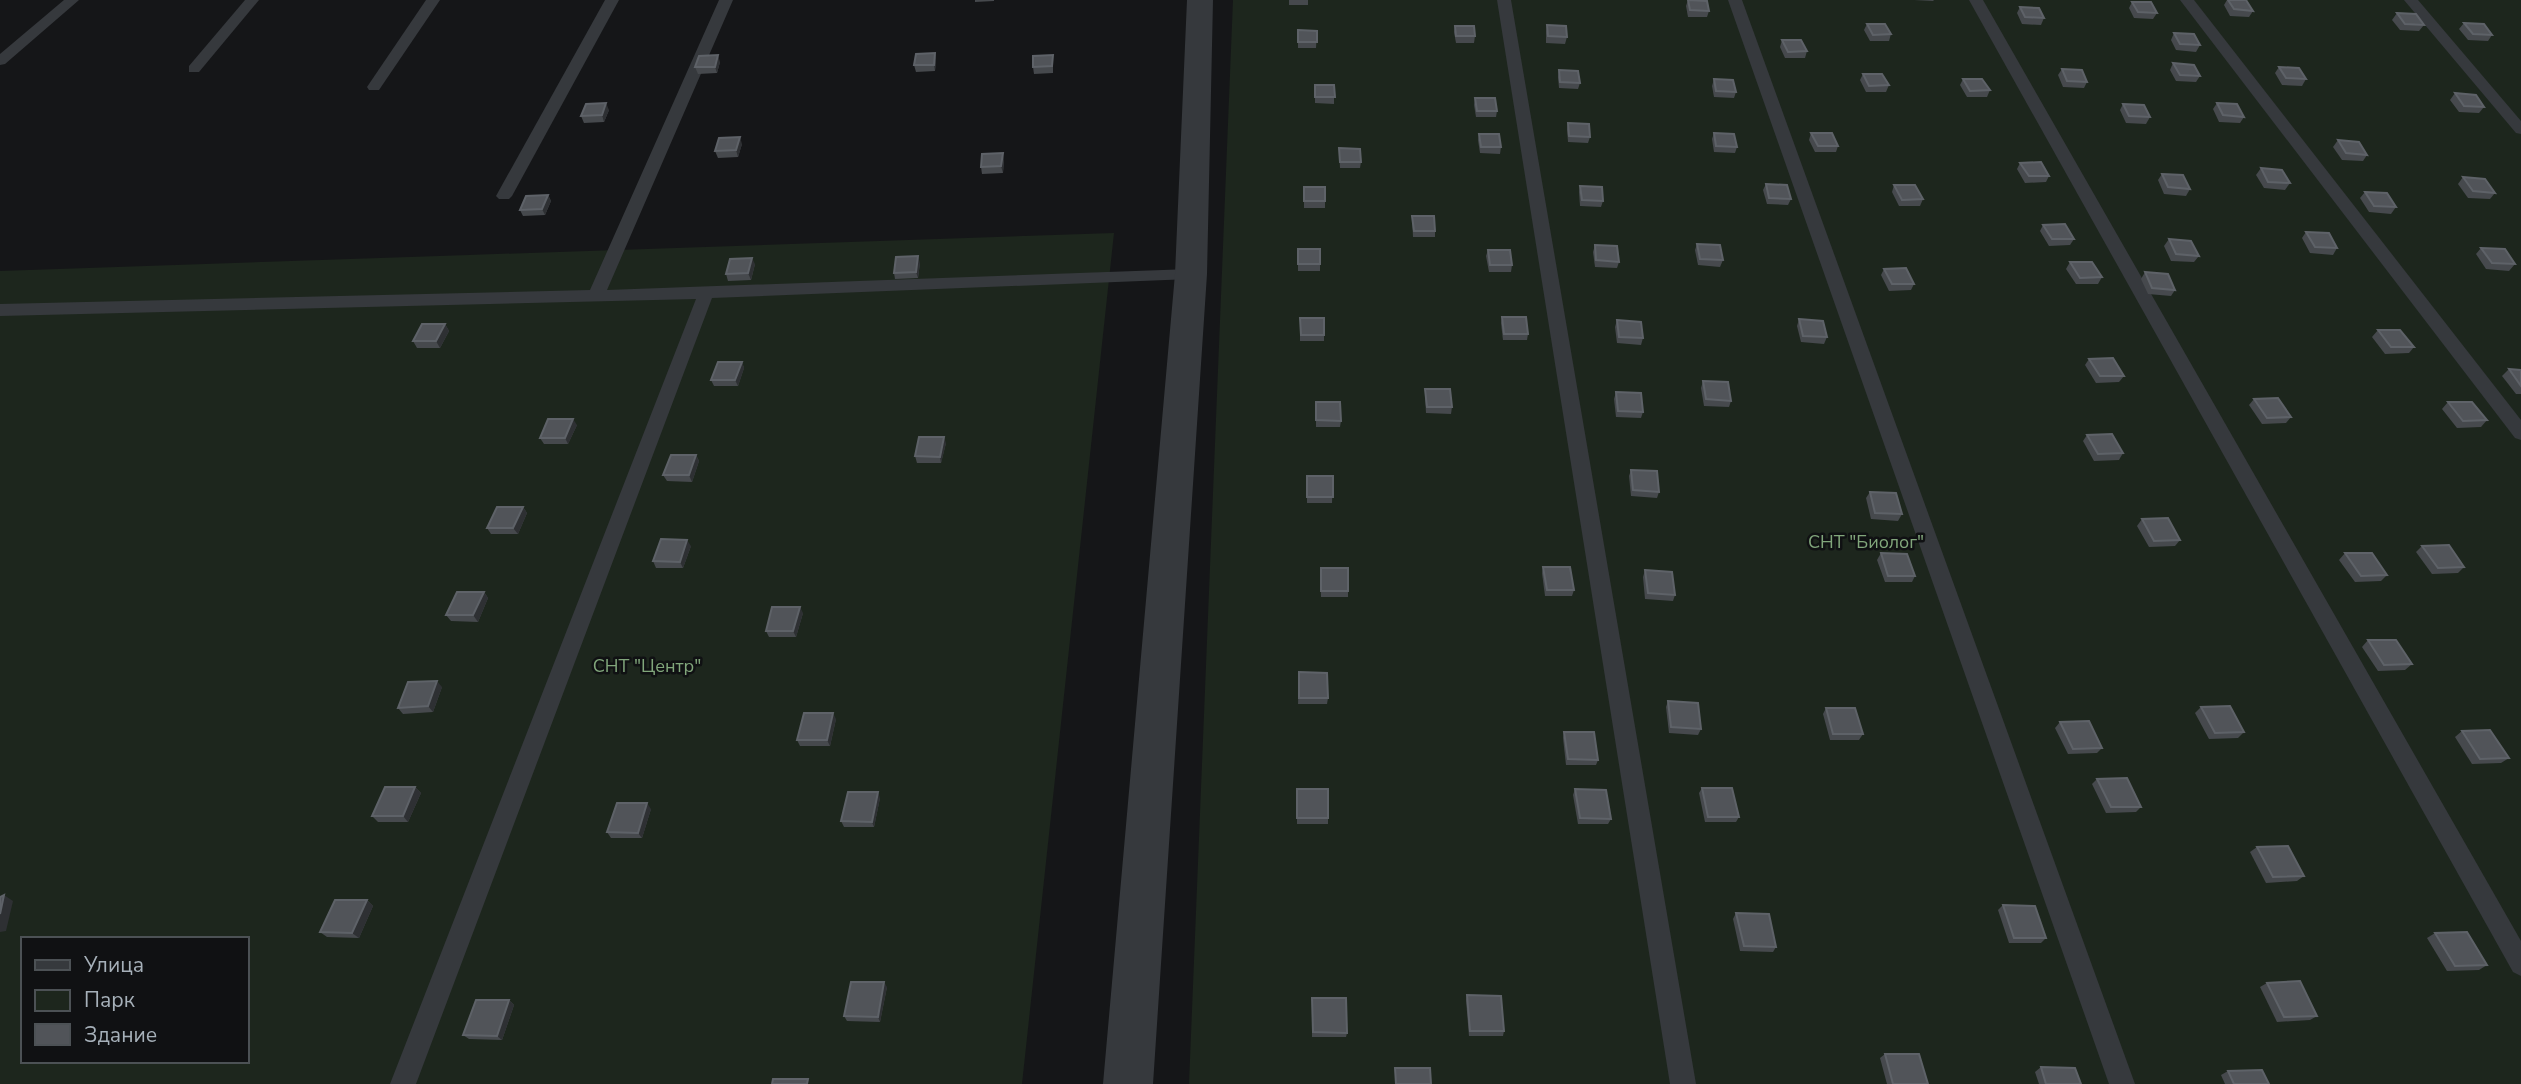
<svg xmlns="http://www.w3.org/2000/svg" width="2521" height="1084" font-family="'Nunito Sans',sans-serif">
<rect width="100%" height="100%" fill="#151618"/>
<!-- green -->
<g fill="#1d261d" fill-rule="evenodd">
<polygon points="1233,0 2521,0 2521,1084 1189,1084"/>
<path d="M 1114,233 L 1022,1084 L 0,1084 L 0,271 ZM 23,939 L 247,939 L 247,1061 L 23,1061 Z"/>
</g>
<g fill="none" stroke-linecap="round" stroke-linejoin="round">
<!-- lane -->
<g fill="#36393d" fill-rule="evenodd">
<polygon points="64,0 79,0 5,64 0,65 0,54"/>
<polygon points="245,0 259,0 199,72 189,72 189,66"/>
<polygon points="426,0 440,0 379,90 369,90 367,87"/>
<polygon points="605,0 619,0 512,196 509,199 499,199 496,196"/>
<polygon points="719,0 733,0 607,290 1191,269 1199,274 1191,279 712,298 416,1084 390,1084 696,299 0,316 0,304 590,290"/>
<polygon points="1497,0 1511,0 1696,1084 1670,1084"/>
<polygon points="1728,0 1742,0 2135,1084 2109,1084"/>
<polygon points="1969,0 1983,0 2521,941 2521,976 2513,972"/>
<polygon points="2180,0 2194,0 2521,420 2521,440 2515,438"/>
<polygon points="2404,0 2418,0 2521,121 2521,134 2516,133"/>
</g>
<!-- street -->
<polygon fill="#36393d" fill-rule="evenodd" points="1187,0 1213,0 1207,274 1153,1084 1103,1084 1175,274"/>
</g>
<!-- wall -->
<g fill="#46494d">
<polygon points="975,0 994,0 994,1 975,2"/>
<rect x="1289" y="0" width="19" height="5"/>
<polygon points="1688,0 1709,11 1707,17 1688,17 1686,6"/>
<polygon points="1914,0 1934,0 1933,1"/>
<polygon points="2227,0 2246,0 2253,11 2249,17 2230,16 2224,5"/>
<polygon points="2132,2 2157,13 2153,19 2134,18 2129,8"/>
<polygon points="2020,7 2044,18 2041,25 2022,24 2017,13"/>
<polygon points="2397,13 2424,25 2419,31 2400,30 2392,20"/>
<polygon points="2464,23 2492,35 2488,41 2468,40 2459,29"/>
<polygon points="1867,24 1891,34 1889,41 1870,41 1864,30"/>
<polygon points="1547,25 1567,37 1565,44 1546,43 1546,32"/>
<polygon points="1455,26 1475,36 1474,43 1456,43 1454,32"/>
<polygon points="1298,30 1317,31 1316,48 1298,48"/>
<polygon points="2174,33 2200,45 2196,52 2176,50 2171,40"/>
<polygon points="1782,40 1807,51 1805,58 1785,58 1780,47"/>
<polygon points="935,53 936,60 935,71 916,72 914,65"/>
<polygon points="1053,55 1053,73 1034,74 1033,67"/>
<polygon points="720,62 717,73 698,74 695,67"/>
<polygon points="2173,63 2200,76 2196,82 2176,81 2170,70"/>
<polygon points="2279,67 2306,79 2302,86 2282,85 2275,73"/>
<polygon points="2062,69 2087,82 2084,88 2063,87 2058,75"/>
<polygon points="1559,70 1580,83 1578,89 1559,88 1558,77"/>
<polygon points="1863,74 1889,85 1886,92 1866,92 1860,80"/>
<polygon points="1714,79 1736,92 1734,98 1714,97 1712,86"/>
<polygon points="1963,79 1990,90 1987,97 1967,97 1960,85"/>
<polygon points="1315,85 1334,85 1334,104 1315,103"/>
<polygon points="2455,93 2484,107 2479,113 2459,112 2450,100"/>
<polygon points="1475,98 1497,111 1496,117 1476,117 1474,105"/>
<polygon points="2217,103 2244,117 2240,123 2219,122 2213,109"/>
<polygon points="2123,104 2150,117 2146,124 2126,123 2120,110"/>
<polygon points="609,110 604,122 584,123 581,116"/>
<polygon points="1568,123 1590,137 1588,143 1568,142 1567,129"/>
<polygon points="1714,133 1737,147 1735,153 1714,152 1712,139"/>
<polygon points="1811,133 1838,146 1836,152 1815,152 1809,140"/>
<polygon points="1479,134 1501,147 1500,154 1480,153 1478,140"/>
<polygon points="2338,140 2367,155 2363,161 2342,160 2333,147"/>
<polygon points="742,144 738,157 718,158 715,151"/>
<polygon points="1339,148 1361,162 1360,168 1340,168"/>
<polygon points="1004,159 1003,173 982,174 981,167"/>
<polygon points="2020,163 2049,176 2046,182 2025,183 2017,169"/>
<polygon points="2261,168 2290,183 2285,190 2264,188 2256,175"/>
<polygon points="2162,174 2190,189 2186,196 2164,194 2158,180"/>
<polygon points="2463,177 2495,193 2490,199 2468,198 2458,184"/>
<polygon points="1766,184 1791,199 1788,205 1767,204 1763,190"/>
<polygon points="1894,185 1923,199 1920,206 1899,206 1892,192"/>
<polygon points="1580,186 1603,201 1601,207 1580,206 1579,192"/>
<rect x="1304" y="187" width="21" height="21"/>
<polygon points="2365,192 2396,207 2391,214 2369,212 2360,198"/>
<polygon points="548,195 551,201 545,215 523,216 520,210"/>
<polygon points="1412,216 1435,231 1435,237 1413,237"/>
<polygon points="2043,225 2074,239 2070,245 2049,246 2040,231"/>
<polygon points="2306,232 2337,248 2333,255 2310,253 2302,238"/>
<polygon points="2169,239 2199,256 2194,262 2171,261 2164,246"/>
<polygon points="1697,244 1723,260 1720,267 1698,265 1695,250"/>
<polygon points="1595,245 1619,262 1617,268 1595,267 1593,252"/>
<polygon points="2481,248 2515,264 2509,271 2486,269 2476,254"/>
<rect x="1298" y="249" width="22" height="22"/>
<polygon points="1488,250 1512,265 1511,272 1489,272 1486,256"/>
<polygon points="2070,262 2102,277 2098,284 2076,284 2066,269"/>
<polygon points="920,263 918,278 895,279 894,273"/>
<polygon points="755,264 751,280 728,281 726,274"/>
<polygon points="1884,269 1914,284 1911,290 1889,291 1881,275"/>
<polygon points="2145,272 2175,290 2171,296 2148,294 2141,279"/>
<polygon points="1502,317 1528,334 1527,340 1503,340 1501,323"/>
<polygon points="1300,318 1324,335 1324,341 1300,341"/>
<polygon points="1799,319 1827,337 1824,344 1801,342 1797,326"/>
<polygon points="1617,320 1643,338 1641,345 1617,343 1615,327"/>
<polygon points="445,324 449,331 440,348 417,348 413,341"/>
<polygon points="2378,330 2414,347 2409,353 2385,354 2372,337"/>
<polygon points="2089,359 2124,376 2119,382 2096,383 2085,365"/>
<polygon points="742,362 744,368 738,386 714,386 711,380"/>
<polygon points="2509,369 2521,370 2521,394 2516,394 2502,376"/>
<polygon points="1703,381 1731,401 1729,407 1704,406 1701,388"/>
<polygon points="1425,389 1452,407 1451,414 1426,413 1425,395"/>
<polygon points="1616,392 1643,412 1641,418 1616,417 1614,399"/>
<polygon points="2254,399 2291,417 2286,423 2262,424 2249,405"/>
<polygon points="1316,402 1341,421 1340,427 1316,427"/>
<polygon points="2448,402 2487,420 2481,427 2457,428 2442,409"/>
<polygon points="577,425 568,444 544,444 540,438"/>
<polygon points="2087,435 2123,453 2119,460 2094,461 2083,441"/>
<polygon points="946,443 941,463 917,463 915,456"/>
<polygon points="696,455 699,461 692,482 667,481 663,475"/>
<polygon points="1631,470 1659,492 1657,498 1631,496 1629,476"/>
<polygon points="1307,476 1333,476 1332,503 1307,503"/>
<polygon points="1870,492 1902,514 1898,521 1871,519 1866,498"/>
<polygon points="523,507 527,513 518,534 491,534 487,528"/>
<polygon points="2142,519 2180,540 2175,546 2149,547 2137,526"/>
<polygon points="691,546 683,568 656,568 653,561"/>
<polygon points="2422,546 2464,567 2458,573 2432,574 2416,552"/>
<polygon points="1881,553 1915,576 1912,582 1885,582 1877,560"/>
<polygon points="2345,553 2387,575 2381,581 2355,582 2339,560"/>
<polygon points="1543,567 1574,590 1572,596 1545,596 1542,573"/>
<polygon points="1645,570 1675,595 1673,601 1645,599 1643,577"/>
<polygon points="1320,574 1348,591 1348,597 1321,597"/>
<polygon points="484,592 488,598 478,622 451,621 446,615"/>
<polygon points="803,613 796,637 769,637 766,631"/>
<polygon points="2368,640 2412,664 2405,670 2378,671 2362,647"/>
<polygon points="1299,672 1328,698 1327,704 1298,704"/>
<polygon points="442,687 433,712 403,714 398,708"/>
<polygon points="1668,701 1701,729 1698,735 1669,733 1666,707"/>
<polygon points="2201,707 2244,732 2238,738 2209,739 2195,713"/>
<polygon points="1826,708 1863,734 1859,740 1830,740 1823,714"/>
<polygon points="836,719 830,746 800,746 797,740"/>
<polygon points="2060,722 2102,748 2097,753 2068,754 2055,728"/>
<polygon points="2462,731 2509,758 2501,763 2472,764 2455,737"/>
<polygon points="1564,732 1598,760 1596,765 1566,765 1563,738"/>
<polygon points="2097,779 2141,807 2136,812 2106,813 2092,784"/>
<polygon points="415,787 421,793 408,822 378,822 372,816"/>
<polygon points="1702,788 1739,817 1736,822 1705,822 1699,793"/>
<polygon points="1297,789 1328,818 1328,824 1297,824"/>
<polygon points="1575,789 1611,819 1608,824 1578,824 1573,795"/>
<polygon points="880,798 874,827 844,827 841,821"/>
<polygon points="651,809 642,838 611,838 607,832"/>
<polygon points="2257,847 2304,876 2297,881 2266,883 2250,852"/>
<polygon points="367,900 373,906 359,938 327,937 320,932"/>
<polygon points="2003,905 2046,938 2041,943 2009,943 1998,910"/>
<polygon points="1736,913 1776,947 1773,952 1740,951 1733,919"/>
<polygon points="2435,933 2487,965 2479,970 2447,971 2427,938"/>
<polygon points="2267,983 2317,1016 2310,1020 2277,1022 2260,987"/>
<polygon points="887,987 880,1022 847,1021 844,1016"/>
<polygon points="1467,995 1504,1031 1503,1036 1469,1036 1466,1000"/>
<polygon points="509,1000 514,1005 502,1040 469,1039 463,1035"/>
<polygon points="1312,1002 1347,1033 1346,1037 1312,1037"/>
<polygon points="1885,1054 1928,1084 1887,1084 1880,1058"/>
<polygon points="2041,1067 2081,1084 2039,1084 2035,1072"/>
<polygon points="2228,1071 2269,1084 2225,1084 2221,1075"/>
</g>
<!-- shaded-wall -->
<g fill="#2e3033">
<polygon points="935,53 936,60 935,71 934,65"/>
<polygon points="718,55 720,62 717,73 715,67"/>
<polygon points="606,103 609,110 604,122 602,115"/>
<polygon points="740,137 742,144 738,157 736,150"/>
<polygon points="1003,153 1004,159 1003,173 1001,166"/>
<polygon points="548,195 551,201 545,215 542,209"/>
<polygon points="918,256 920,263 918,278 916,272"/>
<polygon points="752,258 755,264 751,280 748,273"/>
<polygon points="445,324 449,331 440,348 436,341"/>
<polygon points="742,362 744,368 738,386 735,380"/>
<polygon points="573,419 577,425 568,444 565,438"/>
<polygon points="944,437 946,443 941,463 940,457"/>
<polygon points="696,455 699,461 692,482 689,475"/>
<polygon points="523,507 527,513 518,534 513,528"/>
<polygon points="687,540 691,546 683,568 680,562"/>
<polygon points="484,592 488,598 478,622 473,615"/>
<polygon points="800,607 803,613 796,637 793,631"/>
<polygon points="437,681 442,687 433,712 428,706"/>
<polygon points="833,713 836,719 830,746 827,740"/>
<polygon points="415,787 421,793 408,822 403,816"/>
<polygon points="878,792 880,798 874,827 872,822"/>
<polygon points="647,803 651,809 642,838 638,833"/>
<polygon points="4,895 13,901 6,931 0,932 0,914"/>
<polygon points="367,900 373,906 359,938 352,933"/>
<polygon points="884,982 887,987 880,1022 878,1017"/>
<polygon points="509,1000 514,1005 502,1040 497,1036"/>
</g>
<!-- building -->
<g fill="#515459" stroke="#5e6268" stroke-width="2">
<polygon points="1688,0 1707,1 1709,11 1690,10"/>
<polygon points="2228,0 2246,0 2253,11 2234,9"/>
<polygon points="2132,2 2151,2 2157,13 2138,12"/>
<polygon points="2020,7 2039,8 2044,18 2025,17"/>
<polygon points="2397,13 2416,14 2424,25 2405,24"/>
<polygon points="2464,23 2484,24 2492,35 2473,34"/>
<polygon points="1867,24 1885,24 1891,34 1873,35"/>
<polygon points="1547,25 1566,26 1567,37 1548,36"/>
<polygon points="1455,26 1474,26 1475,36 1456,36"/>
<polygon points="1298,30 1317,31 1317,42 1298,42"/>
<polygon points="2174,33 2194,34 2200,45 2180,44"/>
<polygon points="1782,40 1801,40 1807,51 1788,52"/>
<polygon points="935,53 934,65 914,65 916,54"/>
<polygon points="718,55 715,67 695,67 699,56"/>
<polygon points="1053,55 1052,66 1033,67 1033,56"/>
<polygon points="2173,63 2194,65 2200,76 2180,75"/>
<polygon points="2279,67 2299,68 2306,79 2286,78"/>
<polygon points="2062,69 2082,70 2087,82 2067,81"/>
<polygon points="1559,70 1578,71 1580,83 1560,82"/>
<polygon points="1863,74 1882,74 1889,85 1869,86"/>
<polygon points="1714,79 1733,80 1736,92 1716,91"/>
<polygon points="1963,79 1982,79 1990,90 1970,91"/>
<polygon points="1315,85 1334,85 1335,97 1315,97"/>
<polygon points="2455,93 2476,95 2484,107 2464,106"/>
<polygon points="1475,98 1495,98 1497,111 1477,111"/>
<polygon points="606,103 602,115 581,116 586,104"/>
<polygon points="2217,103 2237,104 2244,117 2223,115"/>
<polygon points="2123,104 2144,105 2150,117 2129,116"/>
<polygon points="1568,123 1589,124 1590,137 1569,136"/>
<polygon points="1714,133 1734,134 1737,147 1716,146"/>
<polygon points="1811,133 1832,133 1838,146 1818,146"/>
<polygon points="1479,134 1499,134 1501,147 1481,147"/>
<polygon points="740,137 736,150 715,151 719,138"/>
<polygon points="2338,140 2359,142 2367,155 2346,153"/>
<polygon points="1339,148 1360,149 1361,162 1340,162"/>
<polygon points="1003,153 1001,166 981,167 982,154"/>
<polygon points="2041,162 2049,176 2029,176 2020,163"/>
<polygon points="2261,168 2282,170 2290,183 2268,182"/>
<polygon points="2162,174 2183,175 2190,189 2168,187"/>
<polygon points="2463,177 2485,179 2495,193 2473,191"/>
<polygon points="1766,184 1787,185 1791,199 1769,198"/>
<polygon points="1894,185 1915,185 1923,199 1902,200"/>
<polygon points="1580,186 1602,187 1603,201 1582,200"/>
<rect x="1304" y="187" width="21" height="14"/>
<polygon points="2365,192 2387,193 2396,207 2374,206"/>
<polygon points="548,195 542,209 520,210 526,196"/>
<polygon points="1412,216 1434,216 1435,231 1414,231"/>
<polygon points="2065,224 2074,239 2052,239 2043,225"/>
<polygon points="2306,232 2329,233 2337,248 2315,247"/>
<polygon points="2169,239 2191,241 2199,256 2176,254"/>
<polygon points="1697,244 1720,245 1723,260 1700,259"/>
<polygon points="1595,245 1617,246 1619,262 1596,260"/>
<polygon points="2481,248 2505,249 2515,264 2492,263"/>
<rect x="1298" y="249" width="22" height="15"/>
<polygon points="1488,250 1510,250 1512,265 1490,265"/>
<polygon points="918,256 916,272 894,273 896,257"/>
<polygon points="752,258 748,273 726,274 730,259"/>
<polygon points="2070,262 2092,262 2102,277 2080,278"/>
<polygon points="1906,268 1914,284 1892,284 1884,269"/>
<polygon points="2145,272 2168,274 2175,290 2152,288"/>
<polygon points="1502,317 1526,317 1528,334 1504,334"/>
<polygon points="1300,318 1324,318 1324,335 1301,335"/>
<polygon points="1799,319 1823,321 1827,337 1803,336"/>
<polygon points="1617,320 1641,322 1643,338 1619,337"/>
<polygon points="422,324 445,324 436,341 413,341"/>
<polygon points="2378,330 2400,330 2414,347 2391,347"/>
<polygon points="2113,358 2124,376 2100,376 2089,359"/>
<polygon points="718,362 742,362 735,380 711,380"/>
<polygon points="2509,369 2521,370 2521,386"/>
<polygon points="1703,381 1728,382 1731,401 1706,399"/>
<polygon points="1425,389 1450,389 1452,407 1427,407"/>
<polygon points="1616,392 1641,393 1643,412 1618,411"/>
<polygon points="2278,398 2291,417 2267,418 2254,399"/>
<polygon points="1316,402 1340,402 1341,421 1316,420"/>
<polygon points="2448,402 2472,402 2487,420 2463,421"/>
<polygon points="548,419 573,419 565,438 540,438"/>
<polygon points="2112,434 2123,453 2098,454 2087,435"/>
<polygon points="919,437 944,437 940,457 915,456"/>
<polygon points="671,455 696,455 689,475 663,475"/>
<polygon points="1631,470 1657,471 1659,492 1633,490"/>
<rect x="1307" y="476" width="26" height="21"/>
<polygon points="1870,492 1896,493 1902,514 1875,513"/>
<polygon points="497,507 523,507 513,528 487,528"/>
<polygon points="2168,518 2180,540 2154,541 2142,519"/>
<polygon points="661,539 687,540 680,562 653,561"/>
<polygon points="2449,545 2464,567 2438,568 2422,546"/>
<polygon points="1881,553 1907,554 1915,576 1888,576"/>
<polygon points="2345,553 2372,553 2387,575 2361,576"/>
<polygon points="1543,567 1570,567 1574,590 1547,590"/>
<rect x="1321" y="568" width="27" height="23"/>
<polygon points="1645,570 1672,572 1675,595 1648,593"/>
<polygon points="457,592 484,592 473,615 446,615"/>
<polygon points="772,607 800,607 793,631 766,631"/>
<polygon points="2368,640 2396,640 2412,664 2384,665"/>
<polygon points="1299,672 1327,673 1328,698 1299,698"/>
<polygon points="437,681 428,706 398,708 408,682"/>
<polygon points="1668,701 1698,703 1701,729 1671,727"/>
<polygon points="2230,706 2244,732 2215,733 2201,707"/>
<polygon points="1826,708 1855,708 1863,734 1833,734"/>
<polygon points="804,713 833,713 827,740 797,740"/>
<polygon points="2089,721 2102,748 2073,749 2060,722"/>
<polygon points="2490,730 2509,758 2480,759 2462,731"/>
<polygon points="1564,732 1594,732 1598,760 1568,759"/>
<polygon points="2127,778 2141,807 2111,807 2097,779"/>
<polygon points="385,787 415,787 403,816 372,816"/>
<polygon points="1702,788 1732,788 1739,817 1708,817"/>
<rect x="1297" y="789" width="31" height="29"/>
<polygon points="1575,789 1606,790 1611,819 1580,818"/>
<polygon points="848,792 878,792 872,822 841,821"/>
<polygon points="617,803 647,803 638,833 607,832"/>
<polygon points="2288,846 2304,876 2273,877 2257,847"/>
<polygon points="4,895 0,914 0,897"/>
<polygon points="335,900 367,900 352,933 320,932"/>
<polygon points="2003,905 2035,906 2046,938 2014,938"/>
<polygon points="1736,913 1769,914 1776,947 1744,946"/>
<polygon points="2467,932 2487,965 2455,966 2435,933"/>
<polygon points="2300,981 2317,1016 2284,1017 2267,983"/>
<polygon points="851,982 884,982 878,1017 844,1016"/>
<polygon points="1467,995 1501,996 1504,1031 1470,1031"/>
<polygon points="1312,998 1346,998 1347,1033 1313,1032"/>
<polygon points="476,1000 509,1000 497,1036 463,1035"/>
<polygon points="1885,1054 1919,1054 1928,1084 1893,1084"/>
<polygon points="2041,1067 2075,1068 2081,1084 2046,1084"/>
<polygon points="1395,1068 1430,1068 1431,1084 1396,1084"/>
<polygon points="2262,1070 2269,1084 2234,1084 2228,1071"/>
<polygon points="773,1079 808,1079 807,1084 772,1084"/>
</g>
<g text-anchor="middle" stroke-width="5" stroke-linejoin="round" paint-order="stroke">
<!-- park labels -->
<g font-size="18" fill="#81a67b" stroke="#101113">
<text x="1866" y="548">СНТ "Биолог"</text>
<text x="647" y="672">СНТ "Центр"</text>
</g>
</g>
<!-- legend -->
<rect x="21" y="937" width="228" height="126" fill="#101113" stroke="#4c5155" stroke-width="2"/>
<rect x="35" y="960" width="35" height="10" fill="#36393d" stroke="#4c5155" stroke-width="2"/>
<text x="84" y="972" font-size="21" fill="#a6b0b9">Улица</text>
<rect x="35" y="990" width="35" height="21" fill="#1d261d" stroke="#4c5155" stroke-width="2"/>
<text x="84" y="1007" font-size="21" fill="#a6b0b9">Парк</text>
<rect x="35" y="1024" width="35" height="21" fill="#515459" stroke="#4c5155" stroke-width="2"/>
<text x="84" y="1042" font-size="21" fill="#a6b0b9">Здание</text>
</svg>
